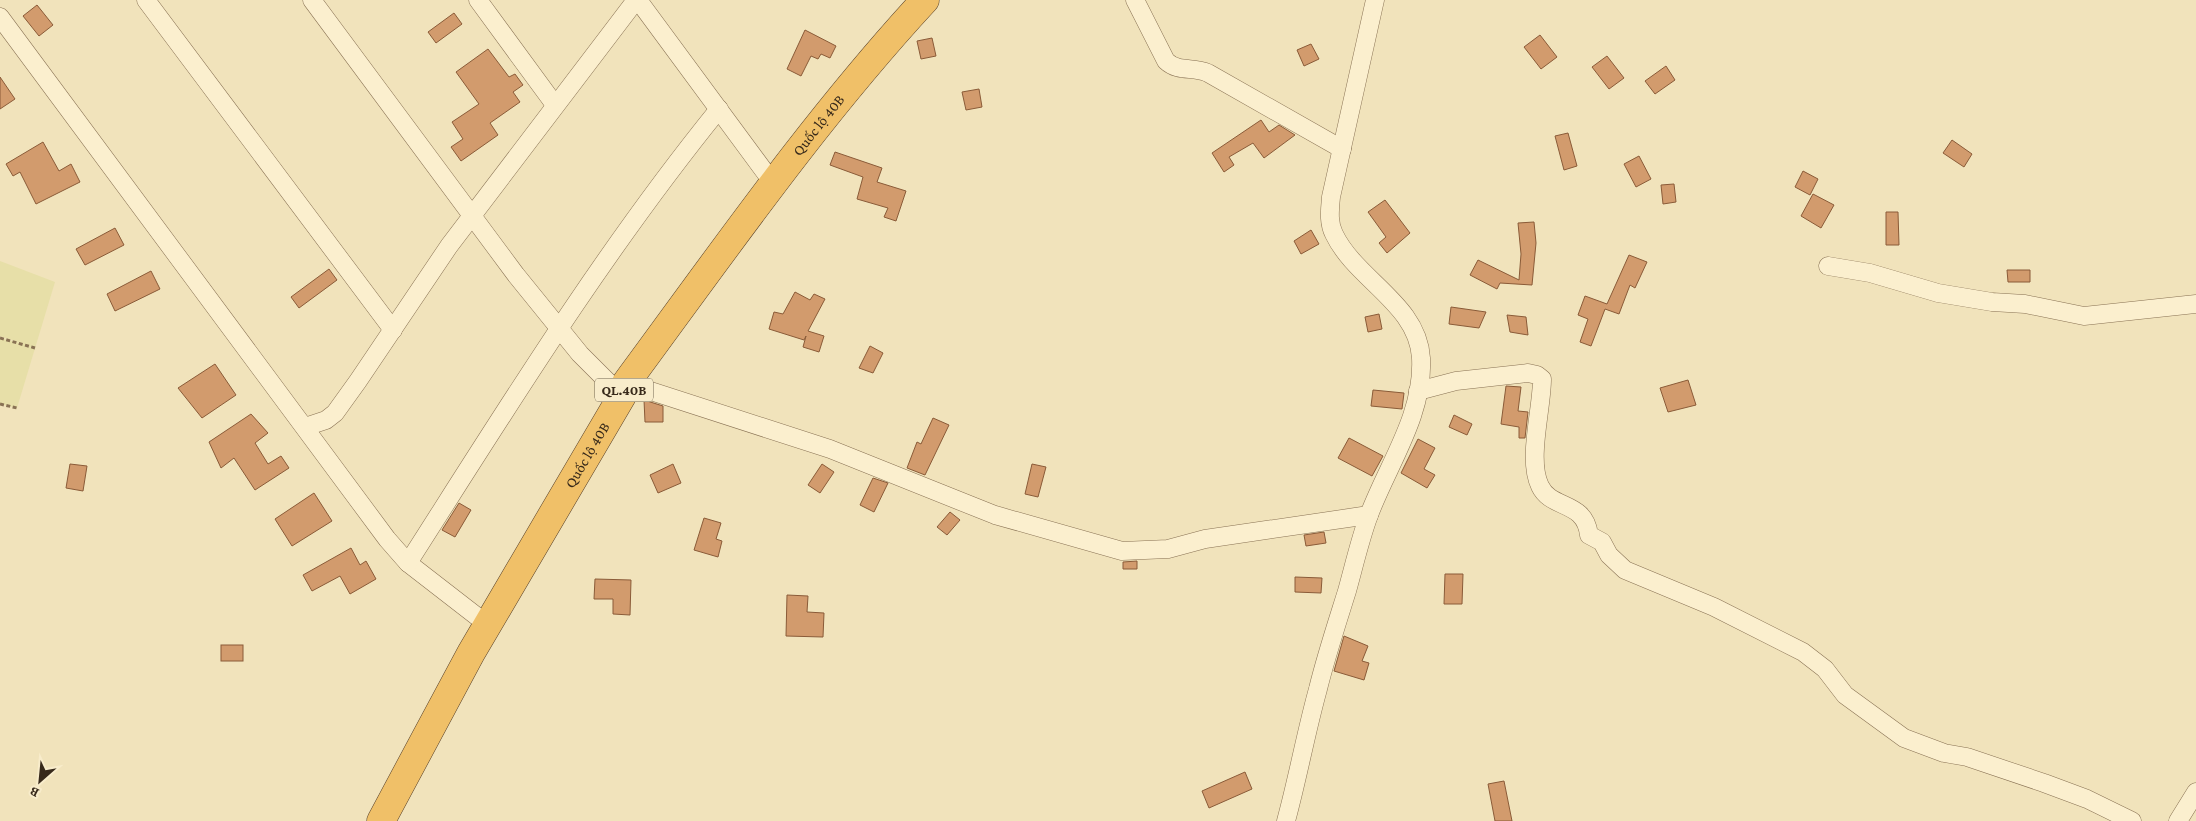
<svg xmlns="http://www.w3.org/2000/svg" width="2196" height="821" font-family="'Crimson Pro',serif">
<rect width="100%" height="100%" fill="#f1e3bb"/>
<!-- farmland -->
<polygon fill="#e7dfa8" points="0,261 55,282 17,408 0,404 0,338 24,344 0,336"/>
<!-- building -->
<g fill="#d29b6d" stroke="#8a5b38">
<polygon points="37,5 53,25 39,36 23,16"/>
<polygon points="454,13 462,24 436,43 428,32"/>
<polygon points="805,30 836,46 830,58 821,54 818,59 811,56 801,76 787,69"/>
<polygon points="1540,35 1557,57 1541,69 1524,47"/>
<polygon points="932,38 936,56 921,59 917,41"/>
<polygon points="1311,44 1319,59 1304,66 1297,50"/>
<polygon points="488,49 509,77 515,74 523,85 513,92 520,102 490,123 498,135 461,161 451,147 463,139 452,122 479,104 456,72"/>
<polygon points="1607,56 1624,78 1609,89 1592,67"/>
<polygon points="1666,66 1675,80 1655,94 1645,81"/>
<polygon points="0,77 15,99 0,109"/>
<polygon points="979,89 982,107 966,110 962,92"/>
<polygon points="1261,120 1269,132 1279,125 1295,135 1264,158 1253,143 1229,157 1234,165 1224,172 1212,153"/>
<polygon points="1568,133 1577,166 1564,170 1555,136"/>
<polygon points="1952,140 1972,154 1964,167 1943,153"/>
<polygon points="43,142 59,171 71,164 80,182 36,204 20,172 13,176 6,164"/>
<polygon points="835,152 882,168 877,182 906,191 896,221 884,217 888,208 857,199 863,177 830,165"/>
<polygon points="1639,156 1651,179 1636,187 1624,164"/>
<polygon points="1803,171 1818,179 1810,195 1795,187"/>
<polygon points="1674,184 1676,202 1663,204 1661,185"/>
<polygon points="1813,194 1834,205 1821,228 1801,216"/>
<polygon points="1385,200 1410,233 1387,253 1379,243 1386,237 1368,212"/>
<polygon points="1886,212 1898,212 1899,245 1886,245"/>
<polygon points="1534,222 1536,243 1532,285 1500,283 1497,289 1470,275 1478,260 1519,280 1521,254 1518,223"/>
<polygon points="115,228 124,245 85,265 76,249"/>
<polygon points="1311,230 1319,244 1301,254 1294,241"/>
<polygon points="1629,255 1647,262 1635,288 1630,285 1619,314 1605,309 1591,346 1580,342 1588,319 1578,315 1585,296 1607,304"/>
<polygon points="329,269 337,280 299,308 291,297"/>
<polygon points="2007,270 2030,270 2030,282 2008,282"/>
<polygon points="151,271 160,289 115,311 107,294"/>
<polygon points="795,292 810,300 814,294 825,299 808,331 824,336 819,352 803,347 806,336 804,340 769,329 774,312 783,314"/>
<polygon points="1451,307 1486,312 1479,328 1449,324"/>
<polygon points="1379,314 1382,329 1368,332 1365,317"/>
<polygon points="1507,315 1526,317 1528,335 1510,332"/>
<polygon points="870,346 883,353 873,373 859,368"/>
<polygon points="215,364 236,395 202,418 178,388"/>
<polygon points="1688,380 1696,405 1668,412 1660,388"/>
<polygon points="1506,386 1521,387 1518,411 1528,412 1525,438 1519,438 1519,427 1501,424"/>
<polygon points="1373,390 1404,393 1402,409 1371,406"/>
<polygon points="644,400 663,406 663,422 645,422"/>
<polygon points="251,414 268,433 255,443 268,464 281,456 289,468 255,490 234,458 221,468 209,442"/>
<polygon points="1454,415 1472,424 1467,435 1449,427"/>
<polygon points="933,418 949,425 925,475 907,468 917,442 921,444"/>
<polygon points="1349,438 1383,456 1372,476 1338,458"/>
<polygon points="1418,439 1435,448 1424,469 1435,475 1427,488 1401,473"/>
<polygon points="70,464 87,466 83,491 66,488"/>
<polygon points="673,464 681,483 658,493 650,475"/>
<polygon points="822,464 834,472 820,493 808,485"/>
<polygon points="1032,464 1046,467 1038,497 1025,494"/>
<polygon points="873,478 888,483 874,512 860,505"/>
<polygon points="314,493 332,521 292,546 275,519"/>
<polygon points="459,503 471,510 455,537 442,530"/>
<polygon points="950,512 960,520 947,535 937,527"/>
<polygon points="704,518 721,523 716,539 722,541 718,557 694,550"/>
<polygon points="1324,532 1326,543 1306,546 1304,535"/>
<polygon points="351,548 360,565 366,561 376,579 350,594 340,576 312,591 303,575"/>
<polygon points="1137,561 1137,569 1123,569 1123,562"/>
<polygon points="1445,574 1463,574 1462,604 1444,604"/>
<polygon points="1295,577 1322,578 1321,593 1295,592"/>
<polygon points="595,579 631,580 630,615 613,614 613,599 594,599"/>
<polygon points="787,595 808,596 807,612 824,613 823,637 786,636"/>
<polygon points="1344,636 1368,646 1362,661 1369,663 1364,680 1334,671"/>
<rect x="221" y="645" width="22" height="16"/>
<polygon points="1245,772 1252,789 1209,808 1202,791"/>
<polygon points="1504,781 1512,821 1495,821 1488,784"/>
</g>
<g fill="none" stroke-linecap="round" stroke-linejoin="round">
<!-- minor casing -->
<g stroke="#897254" stroke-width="19">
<g id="minor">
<polyline points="146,0 393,330"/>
<polyline points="312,0 516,275 580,354 622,396"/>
<polyline points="478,0 555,105"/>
<polyline points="638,0 773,183"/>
<path d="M 1135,0 L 1166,61 C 1179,73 1193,66 1208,73 L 1342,149"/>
<polyline points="0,17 387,539 408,563 488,625"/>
<polyline points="1828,266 1870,273 1938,293 1992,302 2025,304 2084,316 2196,304"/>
<polyline points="626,383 830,449 995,515 1122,551 1168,549 1205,539 1369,515"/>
<path d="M 1418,391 L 1456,381 L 1528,373 L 1537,375 L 1542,379 C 1542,409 1527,460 1540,486 C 1551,510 1585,500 1589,535 L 1602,542 L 1609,555 L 1625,570 L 1714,607 L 1803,652 L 1825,669 L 1845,695 L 1904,738 L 1944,753 L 1967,757 L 2044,783 L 2087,799 L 2132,821"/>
<polyline points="305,427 326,420 335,413 358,381 449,246 636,0"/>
<path d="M 408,563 C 507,408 603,252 719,109"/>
<path d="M 1286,821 C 1298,777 1306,732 1318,689 C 1326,656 1337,623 1347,591 C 1354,566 1360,539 1369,515 C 1388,464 1424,415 1421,358 C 1418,304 1356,280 1334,234 C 1328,222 1330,209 1331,197 L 1375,0"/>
<polyline points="2178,821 2196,792"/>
</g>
</g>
<!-- trunk casing -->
<g stroke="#563f29" stroke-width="29">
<g id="trunk">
<path id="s1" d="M 381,821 L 471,653 L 622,396 L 626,383 C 722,253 815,119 925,0"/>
</g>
</g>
<!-- path -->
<g stroke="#897254" stroke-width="3" stroke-dasharray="4 2.5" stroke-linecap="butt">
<polyline points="0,338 35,348"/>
<polyline points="0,404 17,408"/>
</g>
<!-- minor -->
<use href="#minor" stroke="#fbefce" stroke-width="18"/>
<!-- trunk -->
<use href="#trunk" stroke="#f0c068" stroke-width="28"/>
</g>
<g text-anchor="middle" stroke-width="4.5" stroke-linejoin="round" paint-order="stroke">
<!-- shield labels -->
<rect fill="#f8eccb" stroke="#71644f" stroke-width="1" x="595" y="378.5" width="58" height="23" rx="4"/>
<g font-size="14" font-weight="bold" fill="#37291a">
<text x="624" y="395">QL.40B</text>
</g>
<!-- street labels -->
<g font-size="15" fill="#37291a" stroke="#f8eccb">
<text dy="5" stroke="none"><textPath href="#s1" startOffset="824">Quốc lộ 40B</textPath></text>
<text dy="5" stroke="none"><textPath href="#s1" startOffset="420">Quốc lộ 40B</textPath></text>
</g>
</g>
<!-- north arrow -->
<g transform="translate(40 781) rotate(207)" stroke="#f8eccb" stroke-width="4" paint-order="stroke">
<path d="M0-4L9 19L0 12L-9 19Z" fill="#37291a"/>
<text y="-8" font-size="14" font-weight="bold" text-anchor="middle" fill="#37291a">B</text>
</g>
</svg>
